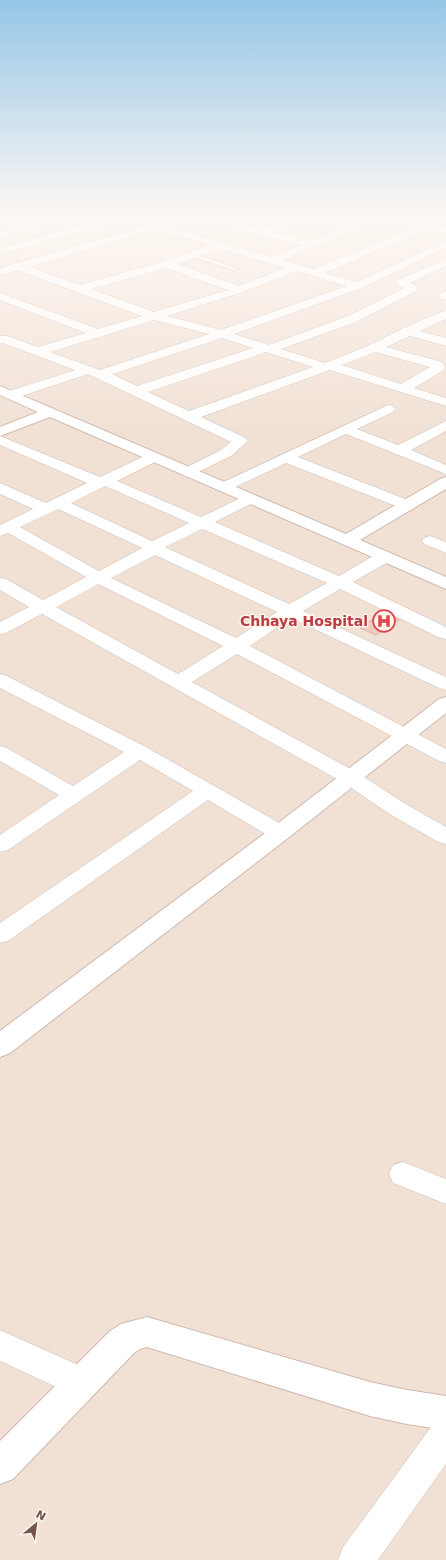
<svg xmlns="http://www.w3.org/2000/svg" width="446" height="1560" font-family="'DejaVu Sans',sans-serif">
<rect width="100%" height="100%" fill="#faf0e6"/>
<!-- residential -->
<rect fill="#f1e1d5" x="0" y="214" width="446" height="1346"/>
<!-- building -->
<polygon fill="#eeccc0" stroke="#dfb1a2" points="384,612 399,620 376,635 360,628"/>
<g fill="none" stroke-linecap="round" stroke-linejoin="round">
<!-- lane casing -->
<g stroke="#cdb9b0" stroke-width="2">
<polygon id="lane" points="191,254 195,254 238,269 233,270 191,256"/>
</g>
<!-- street casing -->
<g stroke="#cdb9b0" stroke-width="1">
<g id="street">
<polygon points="0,214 11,214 10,216 0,218"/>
<polygon points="63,214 75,215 74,217 0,238 0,232"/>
<path d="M 187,214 L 202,214 L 201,216 L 167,226 L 271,257 L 302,245 L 257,235 L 256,234 L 217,224 L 216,222 L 221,219 L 262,229 L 301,214 L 314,214 L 313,216 L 274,232 L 312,241 L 375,214 L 381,214 L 446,228 L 446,234 L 426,230 L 325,273 L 357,282 L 446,241 L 446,248 L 362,288 L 234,334 L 269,345 L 348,316 L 404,288 L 399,286 L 396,282 L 398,280 L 446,259 L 446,266 L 410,283 L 415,285 L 418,289 L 416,291 L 356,322 L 281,349 L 325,363 L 370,345 L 404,328 L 446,310 L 446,319 L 420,331 L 446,338 L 446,346 L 410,336 L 386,347 L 442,362 L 445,367 L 444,370 L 414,388 L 446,398 L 446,406 L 330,370 L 201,417 L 246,438 L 248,441 L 231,456 L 188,477 L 183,475 L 180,472 L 183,469 L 221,450 L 231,442 L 88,374 L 16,398 L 6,398 L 4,395 L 6,392 L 75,370 L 3,343 L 0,344 L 0,336 L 7,336 L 38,347 L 86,333 L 0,300 L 0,293 L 98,329 L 142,316 L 17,270 L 0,275 L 0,268 ZM 379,219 L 415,227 L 314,269 L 282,260 ZM 156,229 L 210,245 L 162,262 L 80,285 L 29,267 ZM 221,249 L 285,268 L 239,286 L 177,264 ZM 166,268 L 228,290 L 154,312 L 91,289 ZM 296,271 L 347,286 L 221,330 L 167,316 L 243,292 ZM 154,320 L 209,334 L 100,370 L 50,352 ZM 222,338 L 253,348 L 137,386 L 112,374 ZM 266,352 L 313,367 L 189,411 L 148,392 ZM 375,352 L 430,367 L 401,384 L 342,365 Z"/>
<polygon points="108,218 112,219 113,221 112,223 0,254 0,248"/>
<polygon points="446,291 446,300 440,298 438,296 442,292"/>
<polygon points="388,405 393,406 395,409 393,412 357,429 398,445 446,421 446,431 411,450 446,465 446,474 346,434 298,457 413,502 415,505 413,508 407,510 401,508 286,463 229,490 224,492 219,490 216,487 219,484"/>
<path d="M 0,436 L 100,477 L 149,454 L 154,453 L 159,454 L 161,457 L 159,460 L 117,481 L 201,517 L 245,496 L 250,494 L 255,496 L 258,499 L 255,502 L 215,522 L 339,576 L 378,553 L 384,552 L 390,553 L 392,557 L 390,561 L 353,582 L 446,627 L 446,639 L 440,638 L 340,589 L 303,611 L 446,677 L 446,690 L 439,688 L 291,618 L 250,646 L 446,749 L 446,763 L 439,761 L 237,654 L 192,682 L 358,773 L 404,803 L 446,827 L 446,844 L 438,842 L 388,813 L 344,783 L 42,614 L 6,633 L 0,634 L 0,622 L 29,607 L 0,590 L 0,578 L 6,579 L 43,600 L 86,577 L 8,533 L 0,536 L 0,525 L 33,509 L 0,494 L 0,483 L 46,503 L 87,483 L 0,445 ZM 105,486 L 189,523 L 152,541 L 71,503 ZM 58,509 L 142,548 L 99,571 L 20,527 ZM 202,529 L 327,583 L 289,604 L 165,547 ZM 155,555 L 277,612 L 236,638 L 111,578 ZM 98,584 L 223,646 L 178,674 L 56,607 Z"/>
<polygon points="430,536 446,542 446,553 424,544 422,541 424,538"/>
<polygon points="0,674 7,676 146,747 288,828 291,833 288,838 280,840 272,838 208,800 8,941 0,943 0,923 193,791 140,760 8,850 0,852 0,835 59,795 0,761 0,746 7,748 73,786 124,752 0,688"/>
<polygon points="403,1162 446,1179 446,1204 393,1183 389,1174 393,1165"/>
<polygon points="0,1330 94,1372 98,1383 94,1394 82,1399 0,1361"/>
<polygon points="446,1418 446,1464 378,1560 338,1560 343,1547 434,1423"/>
</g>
</g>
<!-- secondary casing -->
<g stroke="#d0b8ae" stroke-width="2">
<g id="secondary">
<polygon points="0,386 346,534 440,479 446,477 446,489 360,540 446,577 446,589 50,417 0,436 0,427 38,412 0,395"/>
<polygon points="446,697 446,713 288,838 10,1053 0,1057 0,1031 272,828 439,699"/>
<polygon points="147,1317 370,1382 407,1390 446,1396 446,1430 407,1424 370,1416 147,1347 140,1349 134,1353 13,1479 0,1484 0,1441 110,1331 121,1324"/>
</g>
</g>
<!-- lane -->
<use href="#lane" fill="#fff" fill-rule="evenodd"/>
<!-- street -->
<use href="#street" fill="#fff" fill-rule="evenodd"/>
<!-- secondary -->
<use href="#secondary" fill="#fff" fill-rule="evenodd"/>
</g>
<!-- sky -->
<linearGradient id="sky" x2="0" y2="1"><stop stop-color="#96c6e6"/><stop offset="0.5" stop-color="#fdf8f4"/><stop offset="1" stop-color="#fdf8f4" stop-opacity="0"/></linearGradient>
<rect width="446" height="432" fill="url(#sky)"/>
<!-- icons -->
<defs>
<g id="hospital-ring" transform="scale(1.15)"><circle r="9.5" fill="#fdf4ec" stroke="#e0444e" stroke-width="1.5"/><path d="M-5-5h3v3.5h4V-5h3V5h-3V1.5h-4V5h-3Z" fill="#e0444e"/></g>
</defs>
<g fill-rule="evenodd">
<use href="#hospital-ring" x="384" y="621"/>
</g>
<g text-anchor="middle" stroke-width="3" stroke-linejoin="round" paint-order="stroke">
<!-- health labels -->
<g font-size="14" font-weight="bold" fill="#be3a42" stroke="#fdf4ec" text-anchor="end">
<text x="368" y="626">Chhaya Hospital</text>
</g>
</g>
<!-- north arrow -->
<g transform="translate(36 1524) rotate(29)" stroke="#fdf4ec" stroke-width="3" paint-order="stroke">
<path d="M0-3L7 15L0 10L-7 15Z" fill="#72554d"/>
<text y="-6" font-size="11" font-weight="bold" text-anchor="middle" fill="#72554d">N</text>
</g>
</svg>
